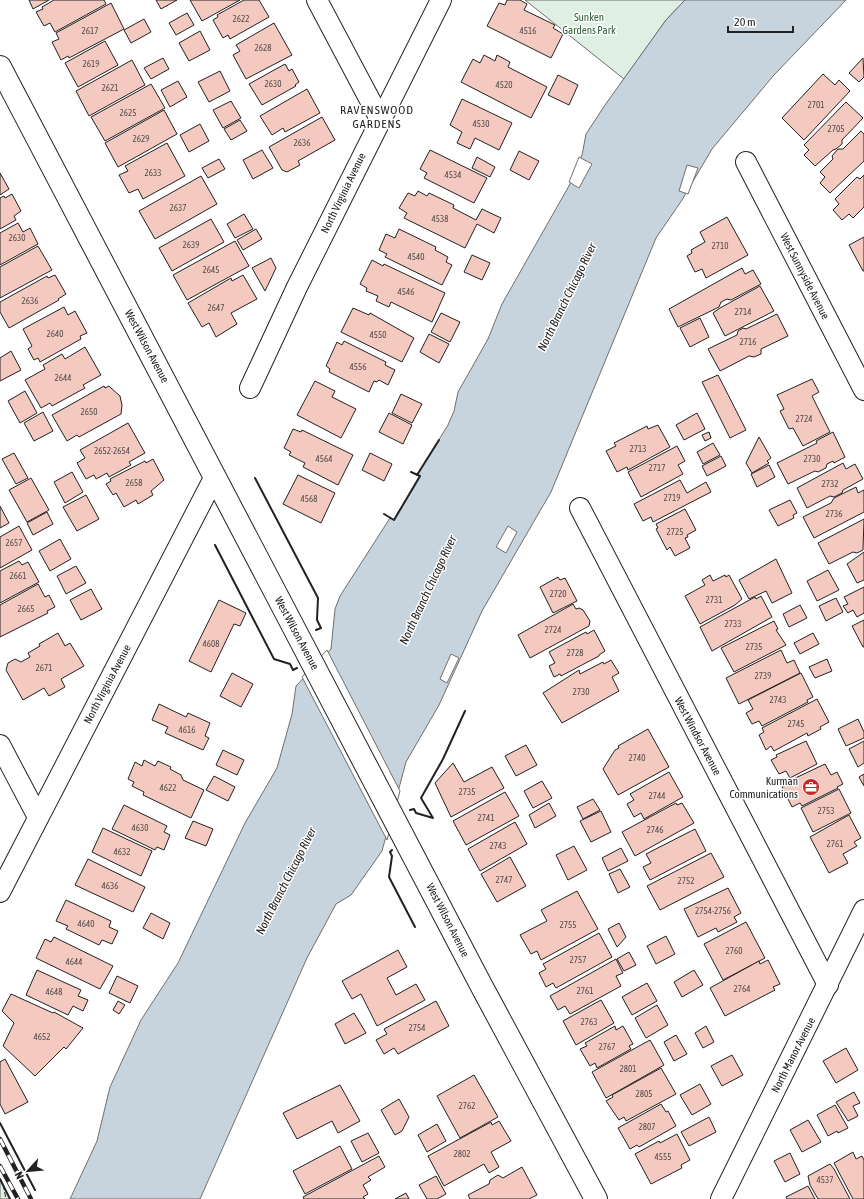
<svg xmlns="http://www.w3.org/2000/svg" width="864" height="1199" font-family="'Asap Condensed',sans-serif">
<rect width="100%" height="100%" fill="#fff"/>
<!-- green -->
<g fill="#e0efe3" stroke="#6f6f6f">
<polygon points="525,0 685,0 666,20 624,79"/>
<polygon points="0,1179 10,1199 0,1199"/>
</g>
<!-- water -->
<polygon fill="#c7d3dd" stroke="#6f6f6f" points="685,0 846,0 774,75 712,149 682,200 656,238 551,492 482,611 439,705 406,762 382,851 351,895 336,904 307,958 200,1199 70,1199 97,1141 110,1087 141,1020 178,963 245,823 277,768 292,714 296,686 331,649 335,609 340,596 390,518 394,520 420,477 417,475 448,425 454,411 458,392 488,339 502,304 570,184 582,155 586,134 605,105 666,20"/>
<!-- pier -->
<g fill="#fff" stroke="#6f6f6f">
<polygon points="579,157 592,164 579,188 569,182"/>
<polygon points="687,165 698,168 688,194 679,191"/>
<polygon points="508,526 517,532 506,553 496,547"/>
<polygon points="327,650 400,791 387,840 302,677"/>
<polygon points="451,654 459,658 447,683 440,679"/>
</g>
<!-- building -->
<g fill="#f3c9c0" stroke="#222">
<polygon points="29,0 49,0 33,9"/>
<polygon points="54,0 104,0 106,4 55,32 50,23 44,26 36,12 43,9 42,7"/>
<polygon points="156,0 177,0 161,9"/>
<polygon points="190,0 240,0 202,21"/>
<polygon points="244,0 259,0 269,17 230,39 228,35 223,38 213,20 218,17 217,15"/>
<polygon points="507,0 520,0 527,4 524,10 555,25 553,28 563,34 551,58 487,26 499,3 505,5"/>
<polygon points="111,3 124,29 69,58 68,56 61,60 52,42 59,39 56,33"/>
<polygon points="187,13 194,25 176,35 169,23"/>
<polygon points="144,19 151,32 131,43 124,30"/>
<polygon points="274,23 292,55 246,79 233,55 240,51 236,45"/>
<polygon points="200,31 210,50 189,61 179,43"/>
<polygon points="105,41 118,65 78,87 65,63"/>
<polygon points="484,55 495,61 497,55 510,62 508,67 547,87 531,118 461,82 473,59 480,63"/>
<polygon points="163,58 169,69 151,79 144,68"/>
<polygon points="863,58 864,77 859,82 849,73"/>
<polygon points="132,60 145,85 89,116 76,91"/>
<polygon points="285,64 289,71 292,69 299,82 295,85 296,86 262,105 249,84"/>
<polygon points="220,71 230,91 209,102 198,82"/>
<polygon points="823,74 835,85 839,80 850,91 804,140 782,118"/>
<polygon points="558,75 578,85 569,105 548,95"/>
<polygon points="178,81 187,97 170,107 161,90"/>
<polygon points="151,84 165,108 105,141 91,117"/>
<polygon points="307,89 320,113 285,132 283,128 272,135 260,116"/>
<polygon points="462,99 512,123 499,150 475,138 470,149 457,143 462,132 450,125"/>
<polygon points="231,101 241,118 223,128 213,110"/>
<polygon points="846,102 863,118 842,140 842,144 836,149 833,150 815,166 804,155 809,150 804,145"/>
<polygon points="164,110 177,134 118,167 105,143"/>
<polygon points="322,117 335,140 298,161 300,165 287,172 282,170 269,147"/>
<polygon points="240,120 247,131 231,140 224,129"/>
<polygon points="200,124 209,141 189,152 180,135"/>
<polygon points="861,131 864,134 864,161 830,193 820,183 825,177 820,172 833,159 832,156 838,149 843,149"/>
<polygon points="167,143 185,176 143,199 138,189 129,193 119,175 128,171 125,166"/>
<polygon points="262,150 273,168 253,179 243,160"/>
<polygon points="430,150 487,178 474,203 424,178 427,173 420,169"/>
<polygon points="519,151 539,161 529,180 510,170"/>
<polygon points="477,157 495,167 490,177 472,168"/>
<polygon points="219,159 225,169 208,178 202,168"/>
<polygon points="0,173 9,189 0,195"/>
<polygon points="864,175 864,207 853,218 849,214 842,220 833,210 839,204 835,199 857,177 860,179"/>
<polygon points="201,176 217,204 155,239 139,211"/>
<polygon points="418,191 427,196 429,193 454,205 453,208 476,220 482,209 501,218 494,233 477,224 465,248 404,218 407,213 399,208 408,193 415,196"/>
<polygon points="12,194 21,211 14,216 16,220 0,229 0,198 4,196 5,198"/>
<polygon points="244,214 253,229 235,238 227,224"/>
<polygon points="727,217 748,255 706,278 702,269 695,272 687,256 692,253 691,250 705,242 700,232"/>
<polygon points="211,219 224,242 172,271 159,248"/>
<polygon points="18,223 23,232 30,228 38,244 0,265 0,233"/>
<polygon points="256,229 262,239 243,250 237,240"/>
<polygon points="399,229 436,247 435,250 448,257 446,262 452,265 442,285 385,257 387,254 379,250 386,234 395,238"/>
<polygon points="864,237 864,271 863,271 849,245"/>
<polygon points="235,241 249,266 187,300 173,275"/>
<polygon points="38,246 52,270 0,298 0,267"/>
<polygon points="472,255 490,263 482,280 464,272"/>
<polygon points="271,258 276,268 265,291 252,268"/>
<polygon points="372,260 383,266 384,264 445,293 432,322 391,302 389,307 376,301 378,296 366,291 367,288 360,284"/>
<polygon points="742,268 745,274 753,270 761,284 731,300 727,299 721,302 719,307 678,327 669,309"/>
<polygon points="55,275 66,294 58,299 59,300 9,328 0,312 0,302 47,276 48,278"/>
<polygon points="243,275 257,299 231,313 237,324 216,337 209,323 202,327 188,303 231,278 232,281"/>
<polygon points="760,286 774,311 725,336 713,313 720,308"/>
<polygon points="64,307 68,315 75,311 87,333 80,336 81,339 40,362 38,358 34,360 28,349 32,346 23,329"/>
<polygon points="353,308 369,315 370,313 414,338 402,362 341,332"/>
<polygon points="441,313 460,322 450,342 431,332"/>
<polygon points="777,314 788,336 761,349 761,354 754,357 749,356 720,371 708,349 737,335 738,331 743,328 746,329"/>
<polygon points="700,318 709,337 690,347 680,328"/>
<polygon points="429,334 449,344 439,363 420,352"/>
<polygon points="344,341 386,362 385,365 395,370 388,385 379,380 377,382 374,381 369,392 329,372 330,369 326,366 337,342 342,345"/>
<polygon points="85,347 101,375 83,385 85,388 52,406 50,403 41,408 25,380 45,369 43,365 62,354 65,359"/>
<polygon points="11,351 21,370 0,381 0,358"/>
<polygon points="718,375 746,430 730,438 702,382"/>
<polygon points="812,379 819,392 812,396 830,432 803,446 793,428 789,429 780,411 784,409 777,395"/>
<polygon points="315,381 335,391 332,397 356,409 341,438 297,415"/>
<polygon points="104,386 105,388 109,386 111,388 120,396 122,405 121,414 79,437 77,435 67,441 52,415"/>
<polygon points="25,391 37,413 20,423 8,401"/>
<polygon points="401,394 422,404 412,423 392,413"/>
<polygon points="43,412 53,431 34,441 24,423"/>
<polygon points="389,413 412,425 403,444 379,432"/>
<polygon points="697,413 705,429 684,440 676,425"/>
<polygon points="128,423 145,453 129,462 131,465 109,477 107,473 96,479 94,475 86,479 77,463 85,458 80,450"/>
<polygon points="658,425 670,447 628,470 627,467 617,472 606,451 616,446 614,443 647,426 648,429"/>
<polygon points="293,429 301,432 302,430 353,455 338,485 303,467 305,463 289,455 291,452 284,448"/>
<polygon points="709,432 711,438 705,441 702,435"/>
<polygon points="833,432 845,457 834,463 833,461 827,464 826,468 818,472 815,471 788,484 777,463 817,443 816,441"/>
<polygon points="759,437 771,458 767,461 769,463 752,473 746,463"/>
<polygon points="713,443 720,455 703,464 697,452"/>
<polygon points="677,446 685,461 678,465 683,474 641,497 628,472"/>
<polygon points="14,453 28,478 16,484 2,459"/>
<polygon points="370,453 392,464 384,481 362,470"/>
<polygon points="721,456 726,466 707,476 702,466"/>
<polygon points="153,459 164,480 151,491 153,495 138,504 136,500 124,507 116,493 113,495 106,484 111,481 110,479 145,461 146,463"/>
<polygon points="843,463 846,469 855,464 863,479 843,490 842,493 834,497 830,496 807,508 797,488"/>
<polygon points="769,465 775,477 757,487 751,474"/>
<polygon points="72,472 83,492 65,503 54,482"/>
<polygon points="298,475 335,493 321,523 283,504"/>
<polygon points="31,478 49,510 27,522 9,490"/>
<polygon points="680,480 687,493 706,482 711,492 653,522 651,517 643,521 634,504"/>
<polygon points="856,487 858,493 864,490 864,512 814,538 803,517 831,503 834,498"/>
<polygon points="86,495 99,519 77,531 63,507"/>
<polygon points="790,500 797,513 793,515 794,518 778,526 769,510"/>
<polygon points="0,506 9,523 0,528"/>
<polygon points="685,509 696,530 687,535 688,537 685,538 690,548 675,556 670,547 667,550 656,529 658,528 656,524"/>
<polygon points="47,512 53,524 33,535 27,523"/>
<polygon points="864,519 863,550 857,553 853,552 829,564 818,543"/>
<polygon points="19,526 32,550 0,568 0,537"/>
<polygon points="60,539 71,559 50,571 39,551"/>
<polygon points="864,552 864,580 857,583 847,564"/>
<polygon points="776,559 792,593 772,603 766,591 749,599 739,580"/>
<polygon points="19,561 22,565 28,562 39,582 0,603 0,571"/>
<polygon points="76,566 86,583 66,594 57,576"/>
<polygon points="828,570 839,590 817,601 807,581"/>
<polygon points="710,575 713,581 725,575 726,577 729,575 742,599 735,605 700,624 685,596 705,585 702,580"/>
<polygon points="558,577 560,580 565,578 577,601 553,613 540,587"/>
<polygon points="38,584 45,597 49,595 55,607 47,611 48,613 0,637 0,605"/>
<polygon points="864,587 864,613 857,617 853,610 848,613 843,606 848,604 844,597"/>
<polygon points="91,589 102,609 81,620 70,600"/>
<polygon points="761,596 772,617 712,651 700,627 755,597 756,599"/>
<polygon points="836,598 843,612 826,621 819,606"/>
<polygon points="219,600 246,613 240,626 234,624 211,672 189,661"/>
<polygon points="573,604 576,609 579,608 583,610 590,621 589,626 530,658 518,635"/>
<polygon points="800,605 807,618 789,627 783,614"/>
<polygon points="864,620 864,647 863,647 852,626"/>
<polygon points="774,621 778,629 776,630 786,645 734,672 721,648"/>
<polygon points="594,630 605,651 599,655 599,656 561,676 560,674 554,677 549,666 555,663 549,652 586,632 587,634"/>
<polygon points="58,633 65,646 70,643 84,666 61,679 65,687 49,696 44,688 23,700 6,670 8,663 15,659 21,662 30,657 28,653 40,646 39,644"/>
<polygon points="813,633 819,644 800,654 794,643"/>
<polygon points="781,650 787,663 794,660 800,673 739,704 726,678"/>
<polygon points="827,659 832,671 815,678 809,667"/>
<polygon points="611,660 619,673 612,677 619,691 562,723 543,693 579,670 580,674 603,662 604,664"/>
<polygon points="232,673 253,684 241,707 220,696"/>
<polygon points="801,673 813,697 807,700 808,702 762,726 759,721 752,724 746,713 753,709 748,700"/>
<polygon points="817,699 829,722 820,727 821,729 808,736 807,733 774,751 771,746 766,750 759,735 764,732 762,728"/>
<polygon points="159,704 186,717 188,713 210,723 205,736 209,738 203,750 165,733 168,727 152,720"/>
<polygon points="858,719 864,732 864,738 846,746 838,729"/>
<polygon points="648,729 669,767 618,795 603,769 615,750 619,748 618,746"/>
<polygon points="806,741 817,764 790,778 786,771 779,774 771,760 777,757 776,755"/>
<polygon points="864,741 864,763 858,767 849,749"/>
<polygon points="526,745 537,765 516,776 505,756"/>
<polygon points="223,750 244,760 237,775 216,765"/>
<polygon points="144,760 155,766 158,761 171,767 170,769 181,775 183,780 204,790 191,818 143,795 144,792 132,786 134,782 128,779 135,762 142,766"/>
<polygon points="453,763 464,782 492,767 504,788 451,817 435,783"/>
<polygon points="825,764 831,775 837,772 843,784 837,787 838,788 802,806 800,803 792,807 782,787 790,783 789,781"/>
<polygon points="669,772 683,797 644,819 641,813 634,817 627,804 634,800 630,794"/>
<polygon points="864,774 864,786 859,777"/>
<polygon points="214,776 235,787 228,801 206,790"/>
<polygon points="542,781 552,798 533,808 524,791"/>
<polygon points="839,789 851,813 813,832 801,808"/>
<polygon points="505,792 519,816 466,845 453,821"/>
<polygon points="593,799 600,810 583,819 577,807"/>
<polygon points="549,803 556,816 535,828 529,815"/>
<polygon points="676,803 677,805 682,803 694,823 635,856 622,832"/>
<polygon points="124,805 167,826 164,832 170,835 164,850 157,847 155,850 112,829"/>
<polygon points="601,811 611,832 591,842 580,821"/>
<polygon points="849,815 861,838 854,842 857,846 843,854 848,863 829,873 810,837"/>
<polygon points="193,821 213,829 206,846 185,838"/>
<polygon points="515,822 527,844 480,871 468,849"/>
<polygon points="103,828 152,851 141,876 92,852"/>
<polygon points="695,829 706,851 650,880 643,867 651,863 646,854"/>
<polygon points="574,846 587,870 568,880 556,855"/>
<polygon points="621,848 628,861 608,871 602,858"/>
<polygon points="711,853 724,877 660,910 647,886"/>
<polygon points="510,857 526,886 497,902 481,874"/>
<polygon points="88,859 145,887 133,912 75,885"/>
<polygon points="620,869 630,887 618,893 609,874"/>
<polygon points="728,888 741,913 734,917 737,922 718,932 716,928 698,937 684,909"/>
<polygon points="577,891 598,929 541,960 537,951 531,954 520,935 547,921 541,910"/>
<polygon points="66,900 111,921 109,927 118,931 112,944 102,940 99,945 66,929 68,926 56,921"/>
<polygon points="151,913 170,923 163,939 143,928"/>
<polygon points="746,922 765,958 723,980 704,944"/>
<polygon points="619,923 626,937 617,947 608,929"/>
<polygon points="599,933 612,957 556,988 553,983 546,987 539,973 546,969 543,964"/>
<polygon points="666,936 675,954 656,964 647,946"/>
<polygon points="54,937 113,966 100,989 36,958 45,939 51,942"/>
<polygon points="398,950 407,967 387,978 396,995 416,984 425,1000 377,1026 361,994 352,999 342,981"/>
<polygon points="629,952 636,965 624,971 617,959"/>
<polygon points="616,959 623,973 616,976 621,986 570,1014 565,1006 558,1010 550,996"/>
<polygon points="768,960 780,984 773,987 775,990 725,1016 710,988 759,961 760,964"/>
<polygon points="37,970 81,990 78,996 88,1000 83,1011 73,1006 68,1015 26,995"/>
<polygon points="694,970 703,985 682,997 674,982"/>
<polygon points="117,976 138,986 130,1003 109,993"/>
<polygon points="647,983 657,1001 632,1015 622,997"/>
<polygon points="11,994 53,1013 54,1012 83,1028 66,1049 64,1047 35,1076 3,1046 14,1023 2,1011"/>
<polygon points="601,1000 614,1023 576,1045 563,1021"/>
<polygon points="118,1001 125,1005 119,1014 113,1010"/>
<polygon points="436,1001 449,1026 398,1054 394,1048 384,1054 376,1040 387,1034 384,1029"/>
<polygon points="657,1005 668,1025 646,1038 635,1018"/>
<polygon points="354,1013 366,1033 345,1044 335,1024"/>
<polygon points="615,1026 616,1030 623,1026 633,1044 629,1046 631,1049 597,1068 595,1063 590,1066 580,1049 587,1046 585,1043"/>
<polygon points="706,1026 714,1042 703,1048 695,1033"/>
<polygon points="676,1035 687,1054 674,1061 664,1042"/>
<polygon points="650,1040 664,1065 606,1098 592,1072"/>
<polygon points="846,1048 858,1070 836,1083 823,1061"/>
<polygon points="732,1055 743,1075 722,1086 711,1066"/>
<polygon points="5,1059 28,1102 5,1114 0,1104 0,1062"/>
<polygon points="661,1068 676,1094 626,1121 624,1117 619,1120 606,1101 613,1097 612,1095"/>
<polygon points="474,1075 498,1117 460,1138 437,1096"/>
<polygon points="700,1084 711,1104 692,1115 680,1095"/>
<polygon points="340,1085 360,1121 338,1133 332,1121 297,1139 283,1113"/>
<polygon points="854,1092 860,1103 853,1106 858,1116 848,1121 836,1102"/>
<polygon points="399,1099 409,1117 402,1131 395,1135 381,1110"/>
<polygon points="661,1104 666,1112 668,1111 676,1126 639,1147 637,1145 630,1149 618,1128"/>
<polygon points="835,1105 848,1128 838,1133 837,1131 828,1136 817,1115"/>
<polygon points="709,1117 716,1132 689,1146 681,1132"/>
<polygon points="808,1120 821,1142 802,1152 790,1130"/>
<polygon points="499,1121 511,1141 491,1152 499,1167 489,1173 484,1164 444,1186 428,1156 491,1122 492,1125"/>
<polygon points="437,1124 446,1141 427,1152 418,1135"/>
<polygon points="368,1133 379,1153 362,1162 351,1141"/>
<polygon points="677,1134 690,1160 681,1165 682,1168 651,1184 635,1154 659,1141 660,1143"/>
<polygon points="340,1146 352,1169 305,1194 293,1171"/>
<polygon points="853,1152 856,1159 862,1156 864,1160 864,1199 853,1199 834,1163"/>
<polygon points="790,1153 800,1174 785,1182 774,1161"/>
<polygon points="379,1156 385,1167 368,1177 371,1180 363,1185 368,1194 363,1197 365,1199 304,1199 303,1197"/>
<polygon points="830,1164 834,1169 850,1199 818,1199 810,1185 808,1176"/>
<polygon points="522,1167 537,1195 529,1199 470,1199 468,1195 489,1184 490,1180 498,1175 503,1178"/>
<polygon points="436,1176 446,1194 437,1199 427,1199 419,1185"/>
<polygon points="808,1186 815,1199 787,1199 786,1197"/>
<polygon points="406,1193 409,1199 395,1199"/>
</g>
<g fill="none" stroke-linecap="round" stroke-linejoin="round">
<!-- minor casing -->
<g stroke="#222" stroke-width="22">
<g id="minor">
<polyline points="317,0 380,119"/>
<polyline points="746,162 864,390"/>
<polyline points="250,388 297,287 441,0"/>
<polyline points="580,508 828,985"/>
<polyline points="0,745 38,817"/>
<polyline points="0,892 215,476"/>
<polyline points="721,1199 864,910"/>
</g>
</g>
<!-- tertiary casing -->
<g stroke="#222" stroke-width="24">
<polyline id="tertiary" points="0,67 481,985 596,1199"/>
</g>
<!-- minor -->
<use href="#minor" stroke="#fff" stroke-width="20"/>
<!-- tertiary -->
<use href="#tertiary" stroke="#fff" stroke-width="22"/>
<!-- rail casing -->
<g stroke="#222" stroke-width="4.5">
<g id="rail">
<polyline points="0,1139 31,1199"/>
<polyline points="0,1166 18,1199"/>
</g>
</g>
<!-- rail -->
<use href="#rail" stroke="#fff" stroke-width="3" stroke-dasharray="9" stroke-linecap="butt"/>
<!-- fence -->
<polyline stroke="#222" stroke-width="1" stroke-dasharray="5 2" stroke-linecap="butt" points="0,1179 3,1184 6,1199"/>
<!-- wall -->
<g stroke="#222" stroke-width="2">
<polyline points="417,475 439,440"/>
<polyline points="255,478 318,598 317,620 321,628 316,630"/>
<polyline points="384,514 394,520 420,476 411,472"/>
<polyline points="215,545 274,659 290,664 293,670 297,668"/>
<polyline points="410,810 414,809 416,813 433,818 421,798 443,759 465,711"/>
<polyline points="392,850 390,852 392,856 389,877 415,927"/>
<polyline points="0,1123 35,1190"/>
<polyline points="0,1179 10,1199"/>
</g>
</g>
<!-- icons -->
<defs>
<g id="office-disc" transform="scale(0.9)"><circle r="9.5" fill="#c62828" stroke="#fff"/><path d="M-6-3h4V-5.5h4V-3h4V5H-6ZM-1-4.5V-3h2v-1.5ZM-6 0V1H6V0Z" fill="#fff"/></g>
</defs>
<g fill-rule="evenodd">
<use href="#office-disc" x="811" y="787"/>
</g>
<g text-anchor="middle" stroke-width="3" stroke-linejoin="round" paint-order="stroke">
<!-- number labels -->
<g font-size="9" fill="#564c4a">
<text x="241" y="22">2622</text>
<text x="90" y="34">2617</text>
<text x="528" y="34">4516</text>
<text x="263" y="51">2628</text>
<text x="91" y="67">2619</text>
<text x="273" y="87">2630</text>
<text x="504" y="88">4520</text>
<text x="110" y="91">2621</text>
<text x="816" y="108">2701</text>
<text x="128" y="116">2625</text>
<text x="481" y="127">4530</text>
<text x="836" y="132">2705</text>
<text x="141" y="142">2629</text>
<text x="302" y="146">2636</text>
<text x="153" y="176">2633</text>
<text x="453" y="178">4534</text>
<text x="178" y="211">2637</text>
<text x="440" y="222">4538</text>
<text x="17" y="241">2630</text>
<text x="191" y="248">2639</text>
<text x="720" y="249">2710</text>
<text x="416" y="260">4540</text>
<text x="211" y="273">2645</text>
<text x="406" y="295">4546</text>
<text x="30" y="304">2636</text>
<text x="216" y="311">2647</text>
<text x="743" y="315">2714</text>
<text x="55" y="337">2640</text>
<text x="378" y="338">4550</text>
<text x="748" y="345">2716</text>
<text x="358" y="370">4556</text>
<text x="63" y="381">2644</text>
<text x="89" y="415">2650</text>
<text x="804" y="422">2724</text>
<text x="638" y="452">2713</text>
<text x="112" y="454">2652-2654</text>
<text x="324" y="462">4564</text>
<text x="812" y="462">2730</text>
<text x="657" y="471">2717</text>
<text x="134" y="486">2658</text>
<text x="830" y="487">2732</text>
<text x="672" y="501">2719</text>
<text x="309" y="502">4568</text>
<text x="834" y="517">2736</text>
<text x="675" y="535">2725</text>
<text x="14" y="546">2657</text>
<text x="18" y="579">2661</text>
<text x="558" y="597">2720</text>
<text x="714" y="603">2731</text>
<text x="26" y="612">2665</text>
<text x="733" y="627">2733</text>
<text x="553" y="633">2724</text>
<text x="211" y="647">4608</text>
<text x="754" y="650">2735</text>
<text x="575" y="656">2728</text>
<text x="44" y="671">2671</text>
<text x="763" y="679">2739</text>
<text x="581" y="695">2730</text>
<text x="778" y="703">2743</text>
<text x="796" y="727">2745</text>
<text x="187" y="733">4616</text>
<text x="637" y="761">2740</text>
<text x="168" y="791">4622</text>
<text x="467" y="795">2735</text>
<text x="657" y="799">2744</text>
<text x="826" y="814">2753</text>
<text x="486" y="821">2741</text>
<text x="140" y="831">4630</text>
<text x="655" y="833">2746</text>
<text x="835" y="847">2761</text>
<text x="498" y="849">2743</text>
<text x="122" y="855">4632</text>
<text x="504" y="883">2747</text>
<text x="686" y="884">2752</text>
<text x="110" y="889">4636</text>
<text x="713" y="914">2754-2756</text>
<text x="86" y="927">4640</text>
<text x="568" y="928">2755</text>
<text x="734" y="954">2760</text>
<text x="578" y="963">2757</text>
<text x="74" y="965">4644</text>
<text x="742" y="992">2764</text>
<text x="585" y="994">2761</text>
<text x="54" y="995">4648</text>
<text x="589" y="1025">2763</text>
<text x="417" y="1031">2754</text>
<text x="42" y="1040">4652</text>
<text x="607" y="1050">2767</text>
<text x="628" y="1072">2801</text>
<text x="644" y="1097">2805</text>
<text x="467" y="1109">2762</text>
<text x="647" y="1130">2807</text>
<text x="462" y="1157">2802</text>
<text x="663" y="1160">4555</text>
<text x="825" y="1183">4537</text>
</g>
<!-- park labels -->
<g font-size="11" fill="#2f5e38" stroke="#fff">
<text x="589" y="21">Sunken<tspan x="589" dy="13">Gardens Park</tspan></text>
</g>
<!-- street labels -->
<g font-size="11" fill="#222" stroke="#fff">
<text transform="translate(343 193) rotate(-64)" y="4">North Virginia Avenue</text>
<text transform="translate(805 276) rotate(63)" y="4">West Sunnyside Avenue</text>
<text transform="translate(147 346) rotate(62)" y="4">West Wilson Avenue</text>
<text transform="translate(297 633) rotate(62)" y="4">West Wilson Avenue</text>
<text transform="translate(107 684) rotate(-62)" y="4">North Virginia Avenue</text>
<text transform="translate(698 736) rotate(62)" y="4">West Windsor Avenue</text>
<text transform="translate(448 920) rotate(63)" y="4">West Wilson Avenue</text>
<text transform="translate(793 1055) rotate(-63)" y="4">North Manor Avenue</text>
</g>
<!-- poi labels -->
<g font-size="11" fill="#222" stroke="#fff" text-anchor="end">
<text x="798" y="785">Kurman<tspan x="798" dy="13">Communications</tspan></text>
</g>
<!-- neighbourhood labels -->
<g font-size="12" letter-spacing="1" fill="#222" stroke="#fff">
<text x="377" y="114">RAVENSWOOD<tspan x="377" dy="14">GARDENS</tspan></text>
</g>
<!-- water labels -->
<g font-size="12" font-style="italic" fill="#222" stroke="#fff">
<text transform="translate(567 297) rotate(-64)" y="4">North Branch Chicago River</text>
<text transform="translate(428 590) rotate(-65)" y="4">North Branch Chicago River</text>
<text transform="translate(286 881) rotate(-63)" y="4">North Branch Chicago River</text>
</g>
</g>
<!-- north arrow -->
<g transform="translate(28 1171) rotate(243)" stroke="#ffffff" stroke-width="3" paint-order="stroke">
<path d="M0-3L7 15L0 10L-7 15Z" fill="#222222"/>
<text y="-6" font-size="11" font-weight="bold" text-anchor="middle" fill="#222222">N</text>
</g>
<!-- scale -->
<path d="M728 26v6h65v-6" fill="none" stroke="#222222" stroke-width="2"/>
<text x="734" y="26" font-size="12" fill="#222222" stroke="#ffffff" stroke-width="3" paint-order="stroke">20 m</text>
</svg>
